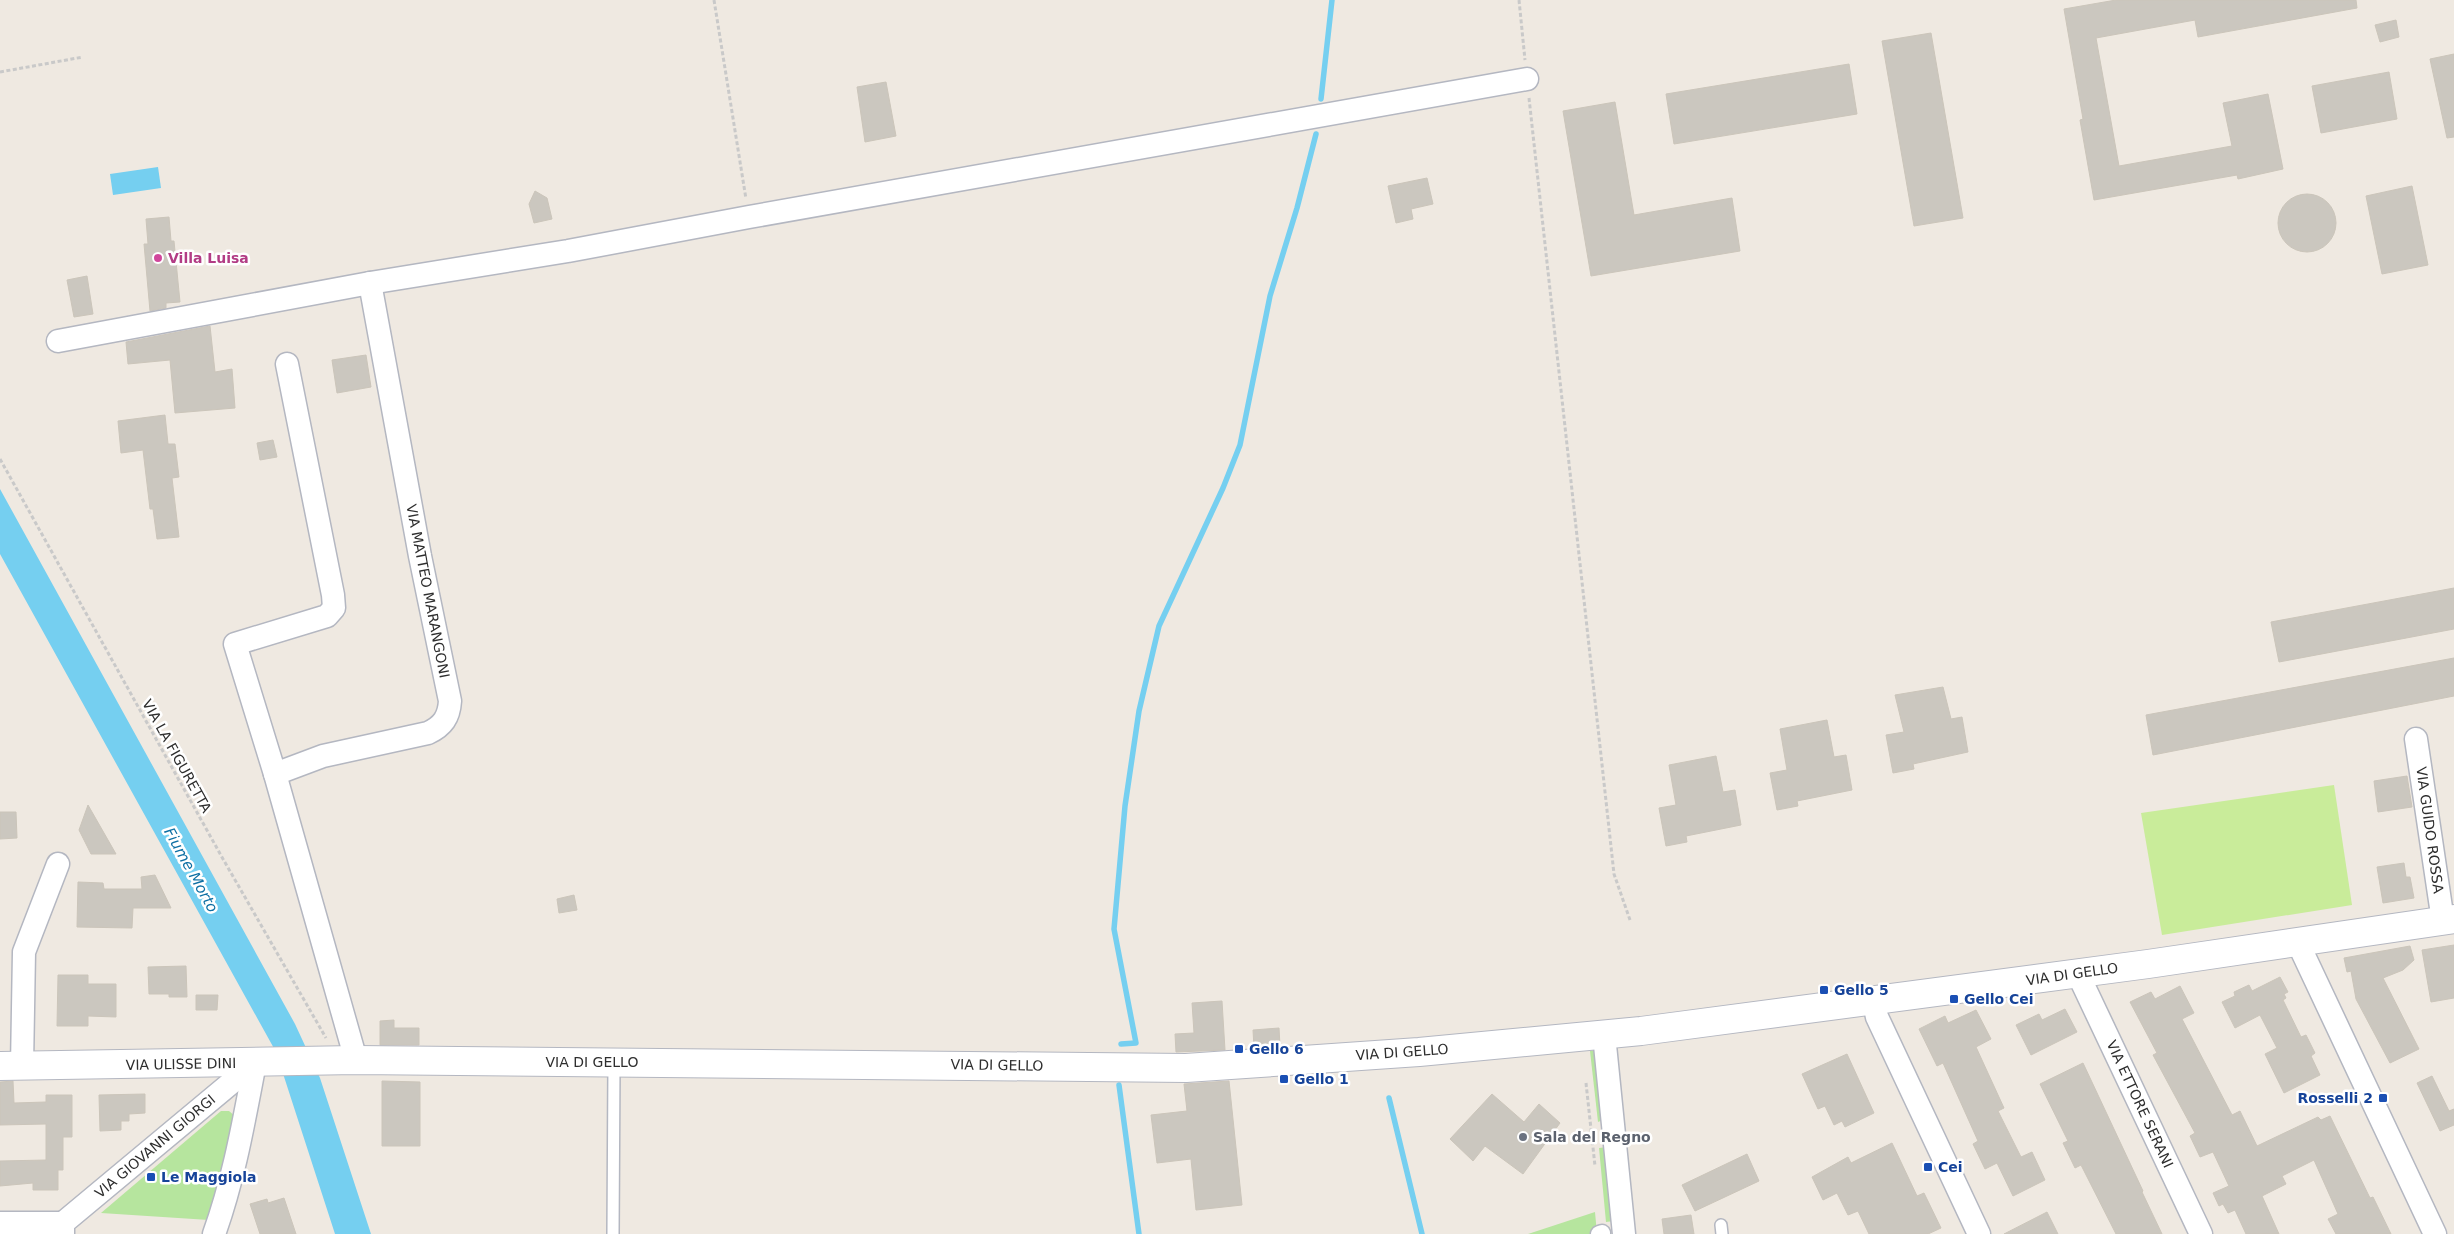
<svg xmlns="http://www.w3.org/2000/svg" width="2454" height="1234" font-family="'DejaVu Sans',sans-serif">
<rect width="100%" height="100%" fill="#efe9e1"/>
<!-- green -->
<g fill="#b6e59e">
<polygon points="1595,1050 1603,1120 1598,1122 1590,1051"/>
<polygon points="221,1111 229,1111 236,1117 209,1220 101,1213"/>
<polygon points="1607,1147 1614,1221 1606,1222 1599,1148"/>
<polygon points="1595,1212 1597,1234 1528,1234"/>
</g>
<!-- pitch -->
<polygon fill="#c9ec9a" points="2334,785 2352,905 2162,935 2141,813"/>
<!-- water -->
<g fill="#75cff0">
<polygon points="158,167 161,188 113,195 110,174"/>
<polygon points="0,489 295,1024 320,1078 371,1234 335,1234 276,1052 0,554"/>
</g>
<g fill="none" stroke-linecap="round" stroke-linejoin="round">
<!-- stream -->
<g stroke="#75cff0" stroke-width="5.5">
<polyline points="1321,99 1332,0"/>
<polyline points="1121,1044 1136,1043 1114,929 1125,806 1139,711 1159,626 1223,488 1240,445 1270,296 1297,208 1316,134"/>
<polyline points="1119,1085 1139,1234"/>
<polyline points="1389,1098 1422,1234"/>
</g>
</g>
<!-- building -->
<g fill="#cbc7bf" stroke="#cbc5ba">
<polygon points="2116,0 2356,0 2357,8 2198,37 2195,20 2096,38 2119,166 2232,146 2223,103 2268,94 2283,169 2238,179 2237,175 2094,200 2080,120 2083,119 2064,9"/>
<polygon points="2396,20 2399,37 2380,42 2375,25"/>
<polygon points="1931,33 1963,218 1914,226 1882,41"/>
<polygon points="2454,54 2454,137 2447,138 2430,59"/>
<polygon points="1849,64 1857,114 1674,144 1666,94"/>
<polygon points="2389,72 2397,119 2321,133 2312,86"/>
<polygon points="886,82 896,136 865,142 857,87"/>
<polygon points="1615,102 1634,215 1732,198 1740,251 1591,276 1563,111"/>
<polygon points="1427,178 1433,204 1411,209 1413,219 1396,223 1388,186"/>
<polygon points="2412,186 2428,265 2382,274 2366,196"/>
<polygon points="535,191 547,198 552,219 534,223 529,204"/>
<circle cx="2307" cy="223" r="29"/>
<polygon points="169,217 171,241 174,241 180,302 166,303 166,308 150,311 144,244 148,244 146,219"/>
<polygon points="87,276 93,314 74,317 67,280"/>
<polygon points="210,326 215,372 232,369 235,408 175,413 170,360 128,364 126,342"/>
<polygon points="366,355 371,387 337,393 332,360"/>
<polygon points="165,415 168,444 175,444 179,477 172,478 179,537 157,539 153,509 150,509 143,450 121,453 118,421"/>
<polygon points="273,440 277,457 260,460 257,443"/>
<polygon points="2454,588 2454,629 2279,662 2271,622"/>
<polygon points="2454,658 2454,696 2153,755 2146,715"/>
<polygon points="1943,687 1951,719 1962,717 1968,752 1913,764 1914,769 1893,773 1886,735 1904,732 1895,695"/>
<polygon points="1827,720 1834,757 1846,755 1852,790 1797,801 1798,806 1777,810 1770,773 1787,770 1780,729"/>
<polygon points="1716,756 1723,792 1735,790 1741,825 1686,836 1687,842 1666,846 1659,808 1676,805 1669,765"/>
<polygon points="2407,776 2412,807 2378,812 2374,781"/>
<polygon points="88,805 116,854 91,854 79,830"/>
<polygon points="0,812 16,812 17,838 0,839"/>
<polygon points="2404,863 2406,877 2410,877 2414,898 2383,903 2377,867"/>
<polygon points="155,875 171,908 133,908 132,928 77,927 78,882 103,883 104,889 142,889 141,877"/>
<polygon points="574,895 577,910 559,913 557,899"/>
<polygon points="2454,945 2454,998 2431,1002 2422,950"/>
<polygon points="2410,946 2414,960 2403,970 2383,978 2419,1049 2390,1063 2356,999 2351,971 2347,972 2344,958"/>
<polygon points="186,966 187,997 169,997 169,994 149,994 148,967"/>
<polygon points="58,975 88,975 88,984 116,984 116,1017 88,1016 88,1026 57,1026"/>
<polygon points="2280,977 2288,992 2284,994 2286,998 2283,1000 2301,1037 2306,1035 2315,1053 2311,1056 2320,1075 2284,1093 2265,1054 2277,1048 2260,1015 2235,1028 2222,1002 2235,996 2234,992 2249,985 2252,991"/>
<polygon points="2180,986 2194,1013 2182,1019 2232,1115 2240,1111 2257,1146 2318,1117 2321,1120 2330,1116 2370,1198 2373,1197 2391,1234 2336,1234 2328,1219 2338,1214 2314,1160 2282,1176 2286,1184 2262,1196 2279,1234 2246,1234 2235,1210 2228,1213 2223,1204 2219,1206 2213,1193 2229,1186 2213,1152 2200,1157 2190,1136 2195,1133 2153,1055 2157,1053 2130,1002 2151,992 2155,999"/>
<polygon points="196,995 218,995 217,1010 196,1010"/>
<polygon points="1222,1001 1225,1050 1176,1052 1175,1034 1194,1033 1192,1003"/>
<polygon points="2065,1009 2077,1032 2031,1055 2016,1025 2039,1014 2042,1020"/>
<polygon points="1976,1010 1991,1039 1976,1047 2004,1108 1998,1111 2021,1157 2032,1152 2045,1180 2013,1196 1997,1163 1985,1169 1973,1144 1978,1141 1943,1063 1937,1066 1919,1029 1945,1016 1948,1023"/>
<polygon points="394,1020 394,1028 419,1028 419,1045 380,1045 380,1021"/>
<polygon points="1279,1028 1280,1046 1254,1048 1253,1030"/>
<polygon points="1847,1054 1874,1113 1845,1127 1842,1121 1834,1125 1825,1106 1818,1109 1802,1074"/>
<polygon points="2083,1063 2143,1191 2142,1192 2162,1234 2116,1234 2081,1165 2075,1168 2063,1143 2068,1141 2040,1084"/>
<polygon points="2432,1076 2449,1111 2454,1109 2454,1125 2440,1131 2417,1083"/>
<polygon points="13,1081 14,1103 46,1102 46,1095 72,1095 72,1137 63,1137 63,1170 58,1170 58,1190 33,1190 33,1183 0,1186 0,1161 46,1160 46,1124 0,1125 0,1082"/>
<polygon points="382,1081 420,1082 420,1146 382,1146"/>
<polygon points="1229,1081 1242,1205 1196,1210 1191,1159 1157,1163 1151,1115 1187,1111 1184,1084"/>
<polygon points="145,1094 145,1113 129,1114 129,1121 121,1121 121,1130 100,1131 99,1095"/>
<polygon points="1492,1094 1524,1122 1539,1104 1560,1123 1523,1174 1485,1146 1473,1161 1450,1139"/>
<polygon points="1892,1143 1917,1196 1924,1193 1941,1228 1928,1234 1869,1234 1858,1211 1848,1215 1837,1193 1823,1200 1812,1177 1848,1157 1851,1163"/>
<polygon points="1747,1154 1759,1181 1695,1211 1682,1185"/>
<polygon points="284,1198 296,1234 260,1234 250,1204 267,1199 268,1203"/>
<polygon points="2047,1212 2058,1234 2004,1234"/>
<polygon points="1691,1215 1694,1234 1664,1234 1662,1219"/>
</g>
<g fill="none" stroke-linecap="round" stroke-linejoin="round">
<!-- service casing -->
<g stroke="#b4b7c1" stroke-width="14">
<g id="service">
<polyline points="1721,1225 1722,1234"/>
<polyline points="613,1234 614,1063"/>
</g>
</g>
<!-- pedestrian casing -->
<g stroke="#b4b7c1" stroke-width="19">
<polyline id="pedestrian" points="1599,1234 1602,1233"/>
</g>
<!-- minor casing -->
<g stroke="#b4b7c1" stroke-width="25">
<g id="minor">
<polyline points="58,341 370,283 568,251 749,217 1527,79"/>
<polyline points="287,364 333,595 334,608 327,616 235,644 275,774 356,1060"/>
<polyline points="2416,739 2443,921"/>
<path d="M 275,774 L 323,756 L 428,733 C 443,726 449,717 450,701 L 420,556 L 370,283"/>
<polyline points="2298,943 2435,1234"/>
<polyline points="2078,974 2201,1234"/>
<polyline points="1873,999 1877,1017 1979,1234"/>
<polyline points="1604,1035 1624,1234"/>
<polyline points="22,1066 24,952 58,864"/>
<polyline points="0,1223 63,1223"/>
<polyline points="63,1234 63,1223 255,1063"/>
<path d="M 214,1234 C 234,1179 244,1120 255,1063"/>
</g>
</g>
<!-- tertiary casing -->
<g stroke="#b4b7c1" stroke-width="30">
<polyline id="tertiary" points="0,1066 356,1060 1186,1068 1419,1052 1641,1031 2148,964 2454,919"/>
</g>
<!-- path -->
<g stroke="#c9c9c9" stroke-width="3" stroke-dasharray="4 2.5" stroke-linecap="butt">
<polyline points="714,0 746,199"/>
<polyline points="1519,0 1525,60"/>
<polyline points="0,72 83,57"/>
<polyline points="1529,98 1614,874 1630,920"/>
<polyline points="0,459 223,859 326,1038"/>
<polyline points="1586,1083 1595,1166"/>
</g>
<!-- service -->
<use href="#service" stroke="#fff" stroke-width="11"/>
<!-- pedestrian -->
<use href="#pedestrian" stroke="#fff" stroke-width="16"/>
<!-- minor -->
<use href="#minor" stroke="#fff" stroke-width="22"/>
<!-- tertiary -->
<use href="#tertiary" stroke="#fff" stroke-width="28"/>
</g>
<!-- markers -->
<circle fill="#d1479c" stroke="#fff" stroke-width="2" cx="158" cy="258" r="5"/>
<g fill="#1a4fb4" stroke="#fff" stroke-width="2">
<rect x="1819" y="985" width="10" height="10" rx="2.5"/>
<rect x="1949" y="994" width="10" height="10" rx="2.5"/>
<rect x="1234" y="1044" width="10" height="10" rx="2.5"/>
<rect x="1279" y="1074" width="10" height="10" rx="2.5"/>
<rect x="2378" y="1093" width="10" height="10" rx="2.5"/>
<rect x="1923" y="1162" width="10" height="10" rx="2.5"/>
<rect x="146" y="1172" width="10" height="10" rx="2.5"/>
</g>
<circle fill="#6b7280" stroke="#fff" stroke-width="2" cx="1523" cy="1137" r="5"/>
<g text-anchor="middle" stroke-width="5" stroke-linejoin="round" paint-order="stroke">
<!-- hotel labels -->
<g font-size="14" font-weight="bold" fill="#b23c85" stroke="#fff" text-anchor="start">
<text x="168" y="263">Villa Luisa</text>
</g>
<!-- street labels -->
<g font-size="14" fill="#2e2e2e" stroke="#fff">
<text transform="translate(428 591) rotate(79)" y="5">VIA MATTEO MARANGONI</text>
<text transform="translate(177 756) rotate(61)" y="5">VIA LA FIGURETTA</text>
<text transform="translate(2430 830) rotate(82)" y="5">VIA GUIDO ROSSA</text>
<text transform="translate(2072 974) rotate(-8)" y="5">VIA DI GELLO</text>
<text transform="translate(1402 1052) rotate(-4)" y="5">VIA DI GELLO</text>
<text x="592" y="1067">VIA DI GELLO</text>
<text transform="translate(181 1064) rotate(-1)" y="5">VIA ULISSE DINI</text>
<text transform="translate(997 1065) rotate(1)" y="5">VIA DI GELLO</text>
<text transform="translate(2140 1104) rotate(65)" y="5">VIA ETTORE SERANI</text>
<text transform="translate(155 1146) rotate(-40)" y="5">VIA GIOVANNI GIORGI</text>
</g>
<!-- transit labels -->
<g font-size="14" font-weight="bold" fill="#164399" stroke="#fff" text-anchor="start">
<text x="1834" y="995">Gello 5</text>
<text x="1964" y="1004">Gello Cei</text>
<text x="1249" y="1054">Gello 6</text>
<text x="1294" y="1084">Gello 1</text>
<text x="2373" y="1103" text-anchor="end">Rosselli 2</text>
<text x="1938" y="1172">Cei</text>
<text x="161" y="1182">Le Maggiola</text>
</g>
<!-- worship labels -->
<g font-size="14" font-weight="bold" fill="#5b616d" stroke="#fff" text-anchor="start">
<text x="1533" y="1142">Sala del Regno</text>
</g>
<!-- water labels -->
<g font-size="15" font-style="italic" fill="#0d6fa3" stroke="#fff">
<text transform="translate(191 870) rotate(61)" y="5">Fiume Morto</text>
</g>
</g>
</svg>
